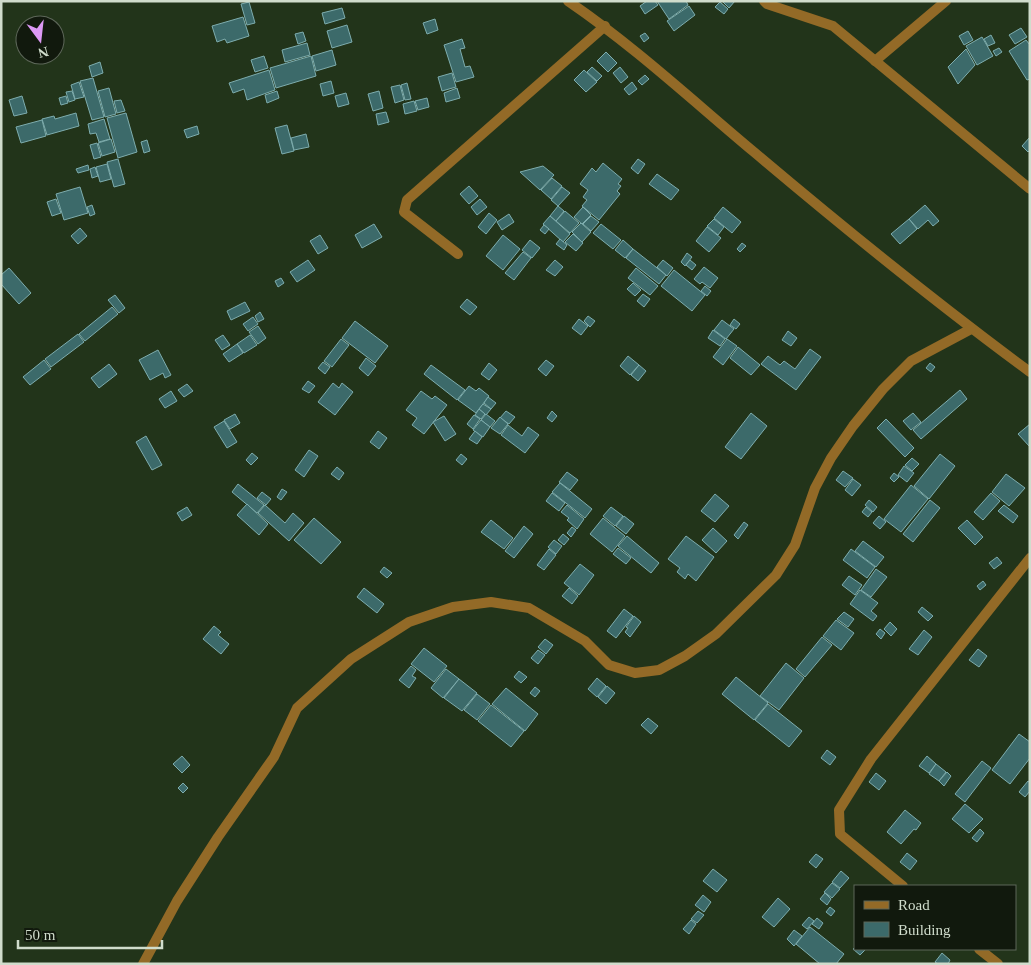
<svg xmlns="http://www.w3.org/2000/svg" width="1031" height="965" font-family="'Times New Roman',serif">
<rect width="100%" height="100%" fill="#22341a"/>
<!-- building -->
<g fill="#3c6a6a" stroke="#7eadae">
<polygon points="647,1 655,1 658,5 645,14 640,6"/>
<polygon points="657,1 686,1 688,5 669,19"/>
<polygon points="722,1 735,1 729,8"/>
<polygon points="249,2 255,23 247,25 241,4"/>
<polygon points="720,2 728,9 724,14 715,7"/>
<polygon points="689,6 695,15 674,31 667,21"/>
<polygon points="342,8 345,18 325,24 322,13"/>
<polygon points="243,17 249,36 227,43 225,39 217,42 212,26"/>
<polygon points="435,19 438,30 427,34 423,23"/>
<polygon points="347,25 352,42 332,48 327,31"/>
<polygon points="1021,28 1027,37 1015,44 1009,35"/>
<polygon points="968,31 973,40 964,45 959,36"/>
<polygon points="303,32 306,41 298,44 295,34"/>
<polygon points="645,33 649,38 644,42 640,36"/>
<polygon points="991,35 995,43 988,46 984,39"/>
<polygon points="982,37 993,56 977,65 966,46"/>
<polygon points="462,39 465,48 460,49 465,67 470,66 474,77 456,82 444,45"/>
<polygon points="1026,40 1030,45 1030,79 1027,80 1009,51"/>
<polygon points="307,43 310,55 285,62 282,50"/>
<polygon points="999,48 1002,52 996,56 993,51"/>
<polygon points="966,49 975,65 958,84 948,67"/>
<polygon points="332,50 336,65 316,71 312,56"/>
<polygon points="606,52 617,63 608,72 597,61"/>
<polygon points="264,56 268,68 255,72 251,60"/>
<polygon points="311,56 316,76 276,88 270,68"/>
<polygon points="100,62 103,73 92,77 89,66"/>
<polygon points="592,67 602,76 597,81 587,72"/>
<polygon points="620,67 628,77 621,83 613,73"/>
<polygon points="269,70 275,90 247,100 244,89 233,93 229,83"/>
<polygon points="584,70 597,82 586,92 574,80"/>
<polygon points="452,73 456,87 442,91 438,77"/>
<polygon points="645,75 649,79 642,85 638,81"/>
<polygon points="93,78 104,117 92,120 80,81"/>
<polygon points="331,81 334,93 323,96 320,84"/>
<polygon points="79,82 84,97 75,99 71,85"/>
<polygon points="632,82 637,89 629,95 624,89"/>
<polygon points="407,83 411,99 405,100 401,85"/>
<polygon points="400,85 404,100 395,103 391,87"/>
<polygon points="109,88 116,114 105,117 98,91"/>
<polygon points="457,88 460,98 446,102 444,93"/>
<polygon points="72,91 75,100 69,102 66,92"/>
<polygon points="277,91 279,98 267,103 265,95"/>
<polygon points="379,91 383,108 373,111 368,94"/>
<polygon points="346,93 349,104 338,107 335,96"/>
<polygon points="22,96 27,113 14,116 9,100"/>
<polygon points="66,96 68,103 61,105 59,98"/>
<polygon points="427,98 429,107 418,110 415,101"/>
<polygon points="121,100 125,111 117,113 114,101"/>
<polygon points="414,101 417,111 405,114 403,104"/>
<polygon points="386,112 389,122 378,125 376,114"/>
<polygon points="76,113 79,126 47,135 42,119 54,116 55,119"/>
<polygon points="126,113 137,152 118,158 107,118"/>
<polygon points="104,119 110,139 99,142 96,133 90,134 88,124"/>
<polygon points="42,120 46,136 21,143 16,127"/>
<polygon points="287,125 294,151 282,154 275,128"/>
<polygon points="197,126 199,134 187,138 184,130"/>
<polygon points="306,134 309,147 294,150 291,138"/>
<polygon points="1030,137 1030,150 1028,152 1022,146"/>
<polygon points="111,139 115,152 102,156 98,143"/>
<polygon points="147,140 150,151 144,153 141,142"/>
<polygon points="97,143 101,157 94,159 90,145"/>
<polygon points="118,159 125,184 114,187 107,162"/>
<polygon points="638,159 645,164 638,174 631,168"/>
<polygon points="603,163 622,179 618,184 621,186 617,191 620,194 599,220 582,206 587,200 583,197 588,190 580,184 592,168 596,172"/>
<polygon points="107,164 111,179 100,182 96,167"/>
<polygon points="88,165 89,170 78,173 76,169"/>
<polygon points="543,166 554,175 540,190 520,172"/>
<polygon points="95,167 98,176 92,178 90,169"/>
<polygon points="657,174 679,190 671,200 649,184"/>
<polygon points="552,178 562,186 551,199 541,190"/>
<polygon points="469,186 478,196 469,204 460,194"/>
<polygon points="80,187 88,213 64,220 56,194"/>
<polygon points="562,187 570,193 558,206 551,200"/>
<polygon points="56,199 61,213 52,216 47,202"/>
<polygon points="480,199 487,207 477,215 471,207"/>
<polygon points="92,205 95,214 90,216 87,207"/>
<polygon points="925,205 939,221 933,226 928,220 918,229 909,219"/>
<polygon points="558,206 564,211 556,221 550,216"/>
<polygon points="583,207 591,215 582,224 574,217"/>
<polygon points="723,207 741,222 732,233 714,218"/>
<polygon points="565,211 579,223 570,233 556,221"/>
<polygon points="489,213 497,220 486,234 478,227"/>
<polygon points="509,214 514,222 502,230 497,222"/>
<polygon points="550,216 570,234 563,242 543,224"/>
<polygon points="591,216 599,222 591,231 583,224"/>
<polygon points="714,219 724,227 718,235 707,226"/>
<polygon points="909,219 917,229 900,244 891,234"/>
<polygon points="581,223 591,232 582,242 572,232"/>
<polygon points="374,224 382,237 362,248 355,235"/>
<polygon points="601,224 621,240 613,249 593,233"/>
<polygon points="544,225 549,229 545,234 540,230"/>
<polygon points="707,227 721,238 709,252 696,241"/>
<polygon points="80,228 87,236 78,244 71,236"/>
<polygon points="573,234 583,243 576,251 565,242"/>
<polygon points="320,235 328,248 318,254 310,241"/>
<polygon points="503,235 520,249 503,270 486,256"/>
<polygon points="560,239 567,245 564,250 556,244"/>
<polygon points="530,240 540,248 532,258 522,250"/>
<polygon points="623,240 633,249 625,258 615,250"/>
<polygon points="742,243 746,246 740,252 737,249"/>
<polygon points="633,249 666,275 659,284 626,258"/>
<polygon points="523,252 531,258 514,280 505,273"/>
<polygon points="687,253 692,257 685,266 681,262"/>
<polygon points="308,260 315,270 297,282 290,272"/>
<polygon points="555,260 563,267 555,276 546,270"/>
<polygon points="663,260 673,268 667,276 657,267"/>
<polygon points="690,260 696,265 692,270 686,265"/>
<polygon points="704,267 718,278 710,288 702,282 700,284 694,279"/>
<polygon points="9,268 31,293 19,304 1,284 1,275"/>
<polygon points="636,268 658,286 650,295 628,278"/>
<polygon points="674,270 705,295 692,311 661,286"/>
<polygon points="281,278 284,283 278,287 275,281"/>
<polygon points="633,283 641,290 635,296 627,289"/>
<polygon points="705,286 711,291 707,296 701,291"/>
<polygon points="643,294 650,299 644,307 637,301"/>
<polygon points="115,295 125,308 119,313 108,300"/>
<polygon points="467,299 477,307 470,315 460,307"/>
<polygon points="245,302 250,311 231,320 227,311"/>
<polygon points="112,307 118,314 85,341 79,334"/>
<polygon points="260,312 264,319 258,322 255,316"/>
<polygon points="588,316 595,321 590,327 584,321"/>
<polygon points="253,317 258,324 248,331 243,324"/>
<polygon points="579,319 588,326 581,335 572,328"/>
<polygon points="734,319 740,324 736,329 730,325"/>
<polygon points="722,320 734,329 726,339 714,330"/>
<polygon points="355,321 388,346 375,363 342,338"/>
<polygon points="258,326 266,338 258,344 249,332"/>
<polygon points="713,330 725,339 720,346 708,338"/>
<polygon points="788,331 797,338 791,346 782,340"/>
<polygon points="78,334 84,342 51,367 45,359"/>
<polygon points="223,335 230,345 222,350 215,340"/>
<polygon points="250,335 257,345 244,353 237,344"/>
<polygon points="341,339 349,345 332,367 324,361"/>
<polygon points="727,339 737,346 723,365 713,357"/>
<polygon points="237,344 243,353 229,362 223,354"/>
<polygon points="738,347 760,365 751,375 730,358"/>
<polygon points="810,349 821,357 796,390 761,364 768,356 780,365 784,361 795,369"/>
<polygon points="158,350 171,375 165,378 163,373 150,380 139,360"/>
<polygon points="628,356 639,365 630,375 620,366"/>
<polygon points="366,358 376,366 368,376 359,368"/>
<polygon points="44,360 51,369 30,385 23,377"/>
<polygon points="546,360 554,366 546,376 538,369"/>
<polygon points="323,362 330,367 325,374 318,368"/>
<polygon points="489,363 497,370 489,380 481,374"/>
<polygon points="930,363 935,367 931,372 926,368"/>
<polygon points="109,364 117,374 99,388 91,378"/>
<polygon points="431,365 465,390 457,400 424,374"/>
<polygon points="639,365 646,371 638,381 631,375"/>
<polygon points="308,381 315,386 309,393 302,389"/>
<polygon points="333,383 339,388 342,383 353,392 335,415 318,402"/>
<polygon points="187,384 193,391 184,397 178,390"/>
<polygon points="469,386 476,391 479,388 489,396 476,413 458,400"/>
<polygon points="960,390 967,399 921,439 913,430"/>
<polygon points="171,391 177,401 165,408 159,399"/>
<polygon points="421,391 432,399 435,396 447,405 424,434 412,425 417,418 406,410"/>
<polygon points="488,397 496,403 491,409 484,403"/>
<polygon points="483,404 491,409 486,415 479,409"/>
<polygon points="479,409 485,414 481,419 475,415"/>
<polygon points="506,411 515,417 509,424 500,418"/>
<polygon points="552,411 557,416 552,422 547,418"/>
<polygon points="751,413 767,426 741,459 725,447"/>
<polygon points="913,413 921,422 911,430 903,421"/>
<polygon points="235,414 240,423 230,429 224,420"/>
<polygon points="486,414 495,421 490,427 481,420"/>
<polygon points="474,415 480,419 473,429 467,424"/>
<polygon points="444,416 456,434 445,441 433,422"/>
<polygon points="500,417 508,424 500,434 491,428"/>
<polygon points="886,419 914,448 905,457 877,428"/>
<polygon points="481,420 490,427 483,437 473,430"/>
<polygon points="224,421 237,442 227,448 214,427"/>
<polygon points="1030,424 1030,447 1018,434"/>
<polygon points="508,425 522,436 528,427 539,435 525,453 501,435"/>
<polygon points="378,431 387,438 379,449 370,442"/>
<polygon points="475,431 482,437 477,444 469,439"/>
<polygon points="146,436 162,465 152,470 136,442"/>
<polygon points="309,450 318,456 304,477 295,470"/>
<polygon points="252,453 258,458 251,465 246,460"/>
<polygon points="461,454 467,459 462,465 456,460"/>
<polygon points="940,454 955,466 929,499 914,486"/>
<polygon points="912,458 919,464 912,471 905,465"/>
<polygon points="904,466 914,473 907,482 898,475"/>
<polygon points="337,467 344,473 339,480 331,474"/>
<polygon points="843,471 853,478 845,487 836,480"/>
<polygon points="567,472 578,480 570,490 559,482"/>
<polygon points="894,473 899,477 894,482 890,478"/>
<polygon points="1006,474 1025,488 1009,506 992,492"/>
<polygon points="853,479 861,485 852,496 845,490"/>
<polygon points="560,483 592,509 585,518 552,492"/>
<polygon points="238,484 264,505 257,513 232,492"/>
<polygon points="911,485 928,499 901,532 884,519"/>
<polygon points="282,489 287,492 281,500 277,497"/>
<polygon points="262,492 271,499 266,505 257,498"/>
<polygon points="552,493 565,503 559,511 546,501"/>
<polygon points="991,493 1000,501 983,520 974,512"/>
<polygon points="715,494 729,506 715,522 701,511"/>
<polygon points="869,500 877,507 873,512 865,505"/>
<polygon points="930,500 940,508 913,542 903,534"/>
<polygon points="247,504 268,524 259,535 237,515"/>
<polygon points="265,505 285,523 293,513 304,523 289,541 258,513"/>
<polygon points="567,505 584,519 577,529 567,520 569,518 561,512"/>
<polygon points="1004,505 1018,516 1013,523 998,511"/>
<polygon points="187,507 192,515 182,521 177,513"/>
<polygon points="611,507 623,516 615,526 603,516"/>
<polygon points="866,507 872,512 868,517 862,512"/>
<polygon points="624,516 634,524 626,534 616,526"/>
<polygon points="879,516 886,522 880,529 873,523"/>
<polygon points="314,518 341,542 321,564 294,540"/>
<polygon points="603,518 625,536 612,552 590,534"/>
<polygon points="491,520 513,538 504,549 481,532"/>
<polygon points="967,520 983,537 975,545 958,528"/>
<polygon points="744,522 748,525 738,539 734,535"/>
<polygon points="524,526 533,534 514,558 505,551"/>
<polygon points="572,527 576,530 571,537 567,533"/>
<polygon points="713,528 727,541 716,553 702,540"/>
<polygon points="563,534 569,539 564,545 558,540"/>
<polygon points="627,536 659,563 651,573 618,546"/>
<polygon points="686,536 714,557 696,581 688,574 685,579 677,572 680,568 668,559"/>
<polygon points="554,540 562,546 556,554 548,547"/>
<polygon points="863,541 884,557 876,567 855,551"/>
<polygon points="618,548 631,558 626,564 613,554"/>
<polygon points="549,549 556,555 544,570 537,565"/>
<polygon points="851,549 875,567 867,578 843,560"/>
<polygon points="997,557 1002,563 994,569 989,563"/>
<polygon points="580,564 594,575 579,595 564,583"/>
<polygon points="384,567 392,573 387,578 380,572"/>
<polygon points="876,569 887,577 871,597 861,590"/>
<polygon points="849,576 862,585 855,595 842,585"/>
<polygon points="983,581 986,585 980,590 977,586"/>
<polygon points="364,588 384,604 377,613 357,597"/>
<polygon points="569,588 578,596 572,604 562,596"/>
<polygon points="860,590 878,603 871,611 877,616 873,621 850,604"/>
<polygon points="922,607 933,616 928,621 918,612"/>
<polygon points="624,609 633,616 616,638 607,631"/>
<polygon points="844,612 854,619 848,627 837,619"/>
<polygon points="634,616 641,622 630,637 625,632 628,628 626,627"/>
<polygon points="836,620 854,633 841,650 823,636"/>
<polygon points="890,622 897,629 891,636 884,629"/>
<polygon points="214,626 221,632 218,635 229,644 221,654 203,639"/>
<polygon points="880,629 885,633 881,639 876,634"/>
<polygon points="924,630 932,637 918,655 909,649"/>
<polygon points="822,637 832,645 805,677 796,669"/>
<polygon points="545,639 553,645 546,654 538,647"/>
<polygon points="424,648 447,666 434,682 411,664"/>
<polygon points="978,649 987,656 979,667 969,660"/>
<polygon points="538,650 545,655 538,664 531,658"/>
<polygon points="786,663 804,678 779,710 760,696"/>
<polygon points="411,666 416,670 412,676 416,678 409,688 399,680"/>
<polygon points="446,669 459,679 443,698 431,688"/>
<polygon points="519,671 527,677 521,683 514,677"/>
<polygon points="736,677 768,703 754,720 722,694"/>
<polygon points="597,678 606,686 597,697 588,689"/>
<polygon points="459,679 477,693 462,711 444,698"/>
<polygon points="607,686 615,693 606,704 598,697"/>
<polygon points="535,687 540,691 535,697 530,693"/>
<polygon points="506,688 538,714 525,731 492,704"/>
<polygon points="477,694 490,704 477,720 464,710"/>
<polygon points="768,704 802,731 789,747 755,720"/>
<polygon points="491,705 524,731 511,747 478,721"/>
<polygon points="648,718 658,726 651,734 641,725"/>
<polygon points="1019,734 1030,742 1030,758 1010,784 992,770"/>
<polygon points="827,750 836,757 830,765 821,758"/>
<polygon points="182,756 190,765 182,773 173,764"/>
<polygon points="927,756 936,764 929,773 919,766"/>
<polygon points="982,761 991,768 965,802 955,794"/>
<polygon points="936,764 946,772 939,781 929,774"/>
<polygon points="947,772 951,776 944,786 939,781"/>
<polygon points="876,773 886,781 879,790 869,782"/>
<polygon points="1028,781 1030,782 1030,791 1025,797 1019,792"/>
<polygon points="183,783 188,788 183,793 178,788"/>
<polygon points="965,804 983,819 969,833 952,819"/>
<polygon points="905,810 921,823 916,830 914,829 901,844 887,832"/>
<polygon points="980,829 984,833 977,842 972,838"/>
<polygon points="907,853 917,861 910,870 900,862"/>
<polygon points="816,854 823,859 816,868 809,862"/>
<polygon points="713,869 727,880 717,892 703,881"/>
<polygon points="841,871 849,878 840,888 832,882"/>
<polygon points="832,883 840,889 832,898 824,892"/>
<polygon points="825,893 831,899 827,905 820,899"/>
<polygon points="703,895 711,902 704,912 695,905"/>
<polygon points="778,898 790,909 774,927 762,917"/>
<polygon points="830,907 835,911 831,916 826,912"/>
<polygon points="698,911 704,915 697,923 691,919"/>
<polygon points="809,917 814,921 807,929 802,925"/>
<polygon points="817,918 823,923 819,929 812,924"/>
<polygon points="691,920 696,924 689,934 683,929"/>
<polygon points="810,927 844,954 836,964 820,964 796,944"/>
<polygon points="794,930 802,936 794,946 787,939"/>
<polygon points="855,947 855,949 866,949 860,955 853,949"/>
<polygon points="942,953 950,960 948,964 938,964 935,962"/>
</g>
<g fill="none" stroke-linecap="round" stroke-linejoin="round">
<!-- street -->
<g stroke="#936a27" stroke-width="10">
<path d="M 568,1 C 634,46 693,101 754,152 C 844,228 935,302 1030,372"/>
<polyline points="764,1 767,4 833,26 1030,189"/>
<polyline points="875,61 946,1"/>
<polyline points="458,254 404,212 407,200 605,26"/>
<polyline points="903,886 840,834 839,810 871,759 1030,558"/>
<polyline points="979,949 998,964"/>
<polyline points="143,964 177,901 218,837 274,757 297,708 351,659 409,622 453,607 491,602 529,608 585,641 609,665 635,673 659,670 685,656 716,634 776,575 795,545 815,488 831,458 853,426 883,389 911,361 971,329"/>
</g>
</g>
<!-- border -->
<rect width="1031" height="965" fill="none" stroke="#d0dccc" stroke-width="5"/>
<!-- legend -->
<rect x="854" y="885" width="162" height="65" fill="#11190d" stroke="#5d6759"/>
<rect x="864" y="901" width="25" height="8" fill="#936a27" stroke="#5d6759"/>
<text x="898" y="910" font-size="15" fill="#d0dccc">Road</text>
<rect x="864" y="922" width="25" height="15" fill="#3c6a6a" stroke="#5d6759"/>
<text x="898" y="935" font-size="15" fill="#d0dccc">Building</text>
<!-- north arrow -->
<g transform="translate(40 40) rotate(165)"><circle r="24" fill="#11190d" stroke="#5d6759"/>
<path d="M0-4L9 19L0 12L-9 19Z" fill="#dc99f4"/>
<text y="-8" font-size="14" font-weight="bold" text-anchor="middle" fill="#d0dccc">N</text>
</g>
<!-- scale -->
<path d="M18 940v8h144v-8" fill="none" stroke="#d0dccc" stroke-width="2.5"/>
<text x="25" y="940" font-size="15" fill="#d0dccc" stroke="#11190d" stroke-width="4" paint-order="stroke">50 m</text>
</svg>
